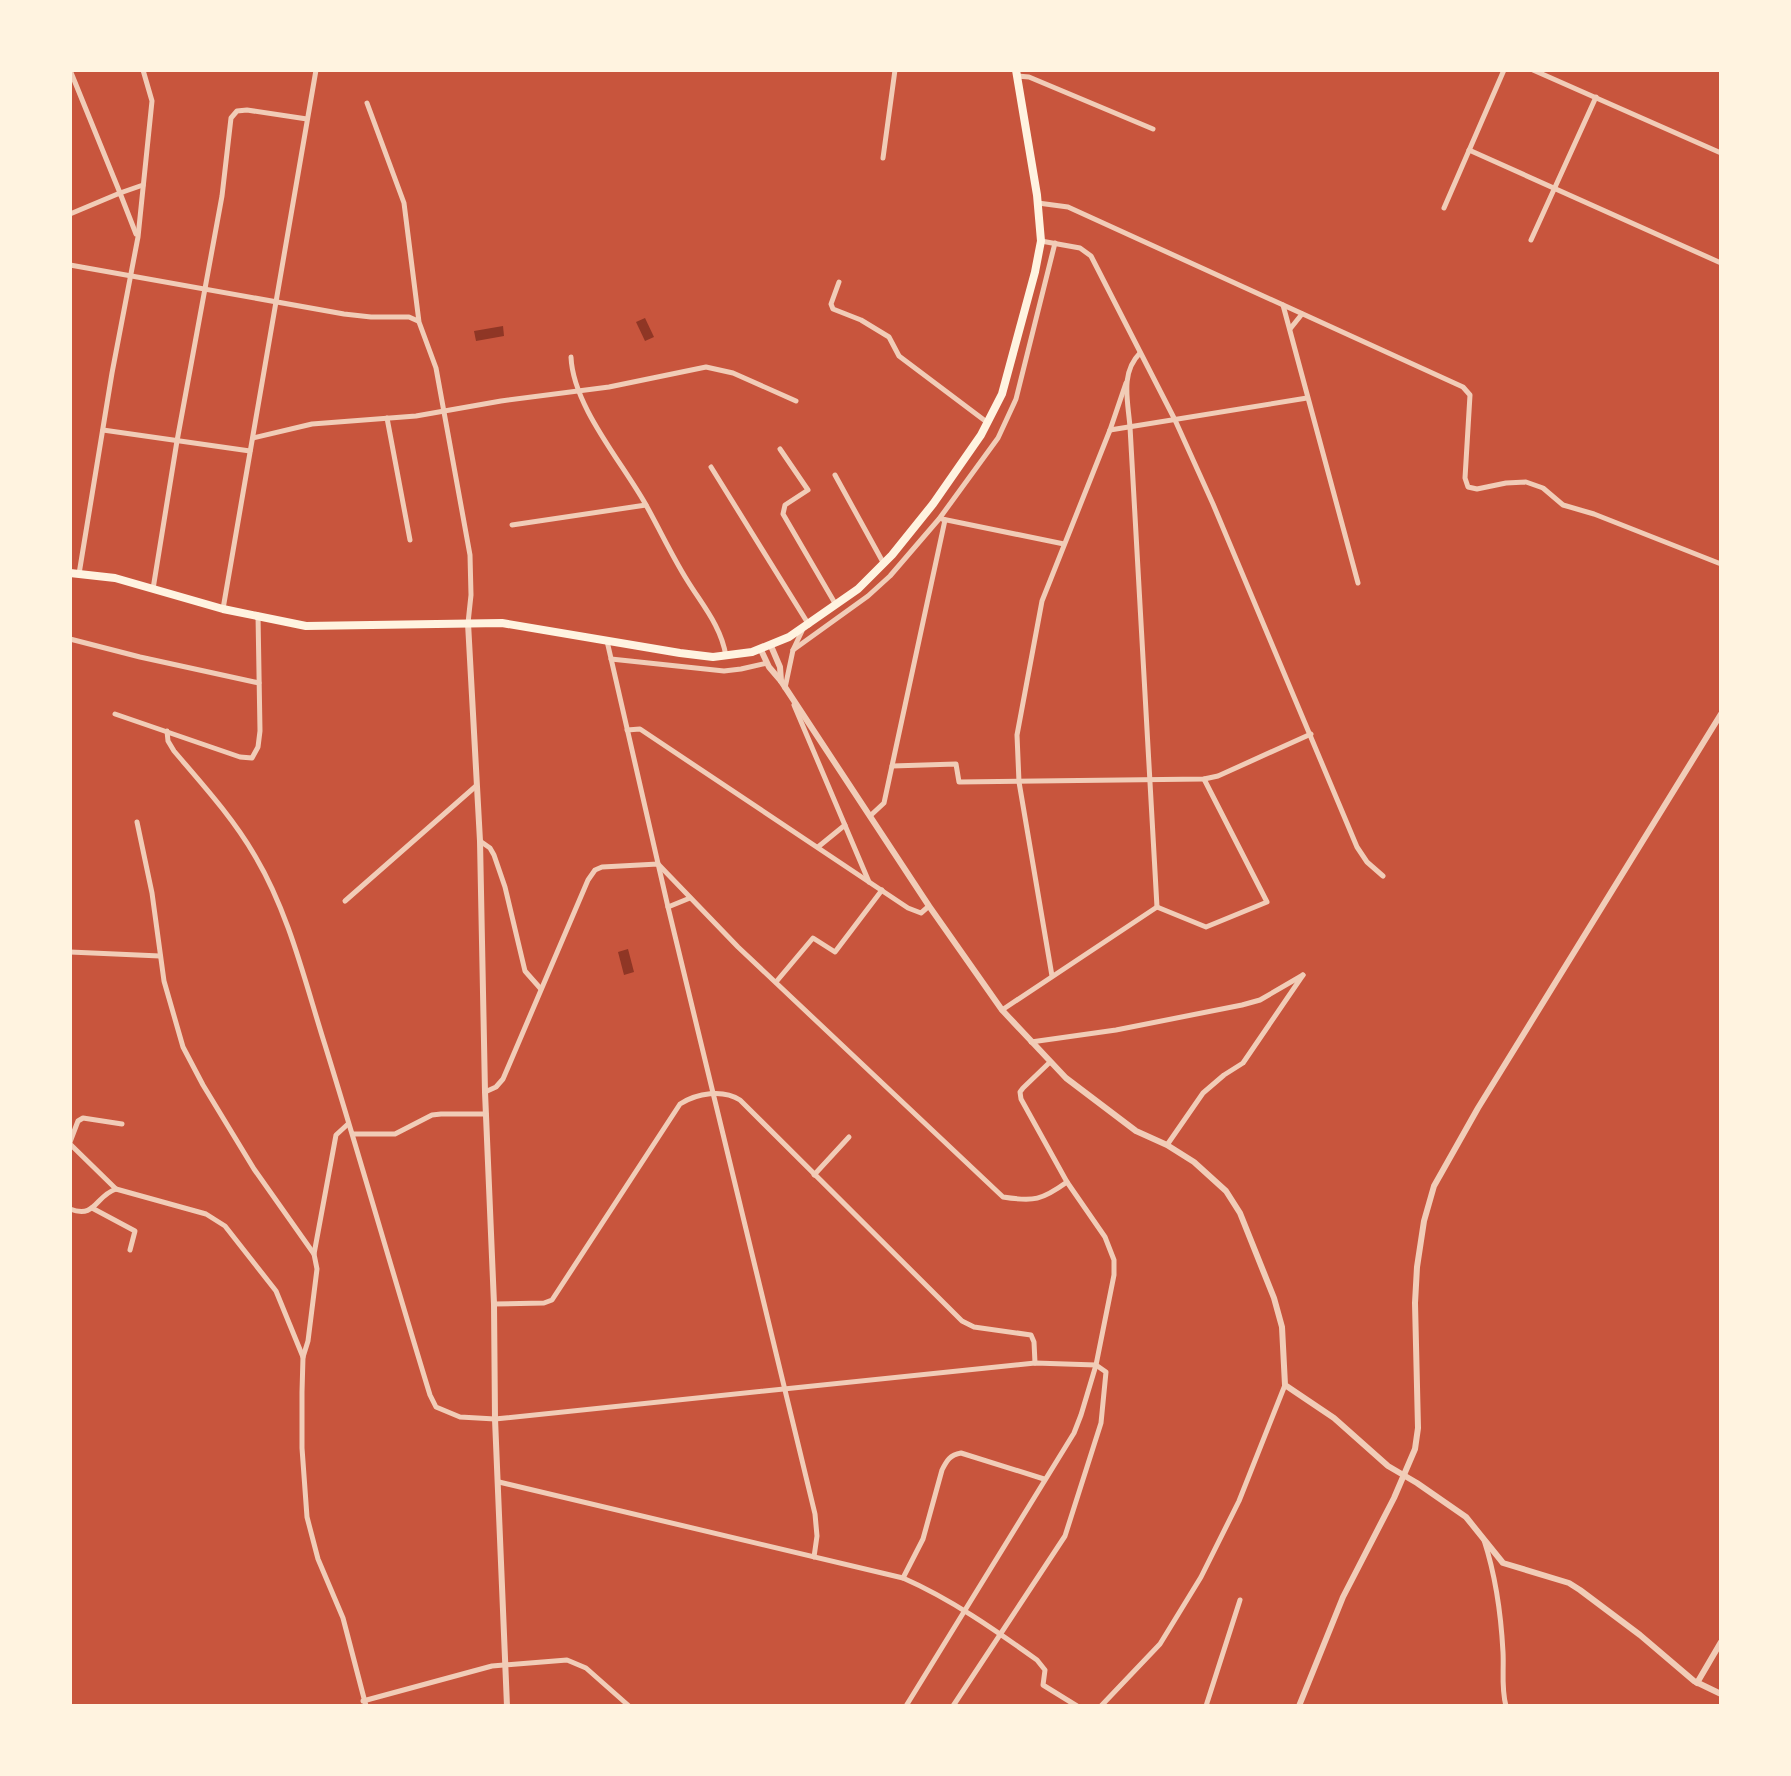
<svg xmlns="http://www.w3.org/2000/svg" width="1791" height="1776" font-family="'Work Sans',sans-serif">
<rect width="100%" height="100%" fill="#c8553d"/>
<!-- water -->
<g fill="#8f3625">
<polygon points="645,318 654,337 645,341 636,322"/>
<polygon points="503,326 504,336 476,341 474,331"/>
<polygon points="628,949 634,972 624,975 618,952"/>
</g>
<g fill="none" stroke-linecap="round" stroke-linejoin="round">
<!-- minor -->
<g stroke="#f1ccb7" stroke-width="5">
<polyline points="70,70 120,193 143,185"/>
<polyline points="1533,70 1721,153"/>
<polyline points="1017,76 1029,77 1153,129"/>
<polyline points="367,103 404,203 419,322 436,368 470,555 471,595 468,623"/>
<polyline points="1469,150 1721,263"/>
<polyline points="883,158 895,70"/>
<polyline points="1038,203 1068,207 1463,387 1470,395 1465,478 1468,487 1477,489 1506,483 1526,482 1543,488 1563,505 1594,514 1721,564"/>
<polyline points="1444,208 1504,70"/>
<polyline points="70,214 120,193 136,234"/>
<polyline points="1531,240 1596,97"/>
<polyline points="1041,241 1080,248 1091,256 1175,420 1213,504 1357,847 1367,862 1383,876"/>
<polyline points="70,265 344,314 371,317 409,317 418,321"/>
<polyline points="839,282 831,304 833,309 861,320 889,337 899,356 988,423"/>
<polyline points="1283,305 1358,583"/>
<polyline points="1290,329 1302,314"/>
<path d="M 1140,353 C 1120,373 1128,401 1130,427 L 1157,907"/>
<path d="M 571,357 C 573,406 622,462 646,505 C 660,530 672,556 687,580 C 703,606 721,626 726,656"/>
<polyline points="387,418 410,540"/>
<polyline points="103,430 250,451"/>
<polyline points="1110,430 1307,398"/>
<polyline points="253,438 312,424 416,416 501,401 609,387 706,367 733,373 796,401"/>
<polyline points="780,449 808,490 785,505 783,514 836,605"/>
<polyline points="711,467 809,625"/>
<polyline points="835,475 884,564"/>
<polyline points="942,519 1064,544"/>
<polyline points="512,525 646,505"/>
<polyline points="79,574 112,373 138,237 152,101 143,70"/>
<polyline points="153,589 177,441 222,196 231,118 237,111 247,110 307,119"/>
<polyline points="223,609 316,70"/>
<polyline points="70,639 140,657 259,683"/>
<polyline points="607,641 668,907 815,1514 817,1536 814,1557"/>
<polyline points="793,650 868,596 890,576 939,519 998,438 1016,399 1055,243"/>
<polyline points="611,659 724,671 741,669 767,663"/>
<polyline points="785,688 793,650 802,631"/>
<polyline points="794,705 869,882"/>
<polyline points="115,714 240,757 252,758 258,747 260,731 258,615"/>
<polyline points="627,730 640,729 908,908 921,913 929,906"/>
<path d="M 167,731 L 168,741 L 174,751 C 203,785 233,818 255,856 C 289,913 305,982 325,1045 C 361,1161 394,1278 430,1395 L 436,1407 L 460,1417 L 495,1419 L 1035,1363 L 1096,1365 L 1106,1372 L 1101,1423 L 1065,1536 L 953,1706"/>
<polyline points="892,766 956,764 959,782 1204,779 1218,776 1311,734"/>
<polyline points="870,816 884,803 945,520"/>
<polyline points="137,822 152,893 164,981 183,1047 203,1085 254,1169 314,1254 317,1269 308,1341 303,1357 302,1392 302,1448 307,1517 318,1559 343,1618 366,1706"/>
<polyline points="480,841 490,848 494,855 505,887 525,971 540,988"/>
<polyline points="818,847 845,825"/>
<polyline points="345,901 476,786"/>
<polyline points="668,907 690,898"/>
<polyline points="1157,907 1206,927 1267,902 1204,779"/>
<polyline points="70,952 160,956"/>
<polyline points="1052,976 1019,782 1017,735 1042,601 1110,430 1126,383"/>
<polyline points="776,982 813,938 835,952 882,890"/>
<polyline points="1002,1010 1157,907"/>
<polyline points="1031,1042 1116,1030 1242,1005 1260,1000 1303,975"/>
<path d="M 485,1092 L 496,1087 L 503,1079 L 588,880 L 595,870 L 602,867 L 658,864 L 738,947 L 1003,1197 C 1034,1202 1042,1200 1067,1182"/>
<polyline points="353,1134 395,1134 432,1115 441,1114 486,1114"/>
<polyline points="70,1142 78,1121 83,1118 122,1124"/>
<polyline points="70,1144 116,1189"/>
<polyline points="1167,1145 1203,1093 1224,1075 1243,1063 1303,975"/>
<polyline points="814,1175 849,1137"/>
<polyline points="92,1208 135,1231 130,1250"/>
<path d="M 70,1209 C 96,1219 95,1196 116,1189 L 206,1214 L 225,1226 L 276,1291 L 303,1357"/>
<polyline points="314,1254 336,1135 348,1124"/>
<path d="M 494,1304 L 544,1303 L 552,1300 L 680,1104 C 697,1093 723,1089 740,1100 L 962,1321 L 974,1327 L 1031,1335 L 1034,1342 L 1035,1363"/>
<path d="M 499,1482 L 903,1578 C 951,1599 995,1630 1037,1660 L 1045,1670 L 1043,1685 L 1077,1706"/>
<path d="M 1484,1540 C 1496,1577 1501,1614 1503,1652 C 1504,1671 1501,1688 1506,1706"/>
<path d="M 903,1578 L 923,1539 L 942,1470 C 947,1460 950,1455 961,1453 L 1044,1479"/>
<polyline points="363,1701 492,1666 567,1660 586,1668 629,1706"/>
<polyline points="906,1706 1074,1433 1081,1415 1096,1365 1114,1275 1114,1260 1105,1237 1067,1182 1021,1099 1020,1092 1023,1088 1049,1063"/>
<polyline points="1101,1706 1160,1644 1201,1577 1239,1501 1285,1385"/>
<polyline points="1206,1706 1240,1600"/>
</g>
<!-- tertiary -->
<g stroke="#f1ccb7" stroke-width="6">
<polyline points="468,623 480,841 485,1092 494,1304 495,1419 507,1706"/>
<polyline points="771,646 780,667 781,681"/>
<polyline points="761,650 769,667 781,681 929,906 1002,1010 1066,1078 1136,1131 1167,1145 1194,1162 1226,1191 1240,1213 1274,1298 1282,1327 1285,1385 1334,1418 1388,1466 1417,1483 1466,1517 1503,1563 1569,1583 1580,1590 1640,1635 1694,1681 1721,1694"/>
<polyline points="1697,1683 1721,1642"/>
<polyline points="1299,1706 1343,1597 1394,1498 1415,1449 1418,1428 1415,1303 1417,1267 1424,1221 1434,1186 1478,1108 1721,714"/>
</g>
<!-- primary -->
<polyline stroke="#fff3e0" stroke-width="8" points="70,573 115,578 223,609 306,626 502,623 680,653 713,657 752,652 789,637 858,589 892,555 933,504 981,435 1002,394 1035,272 1041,241 1037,195 1016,70"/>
</g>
<!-- border -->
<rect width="1791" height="1776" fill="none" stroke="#fff3e0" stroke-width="144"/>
</svg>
